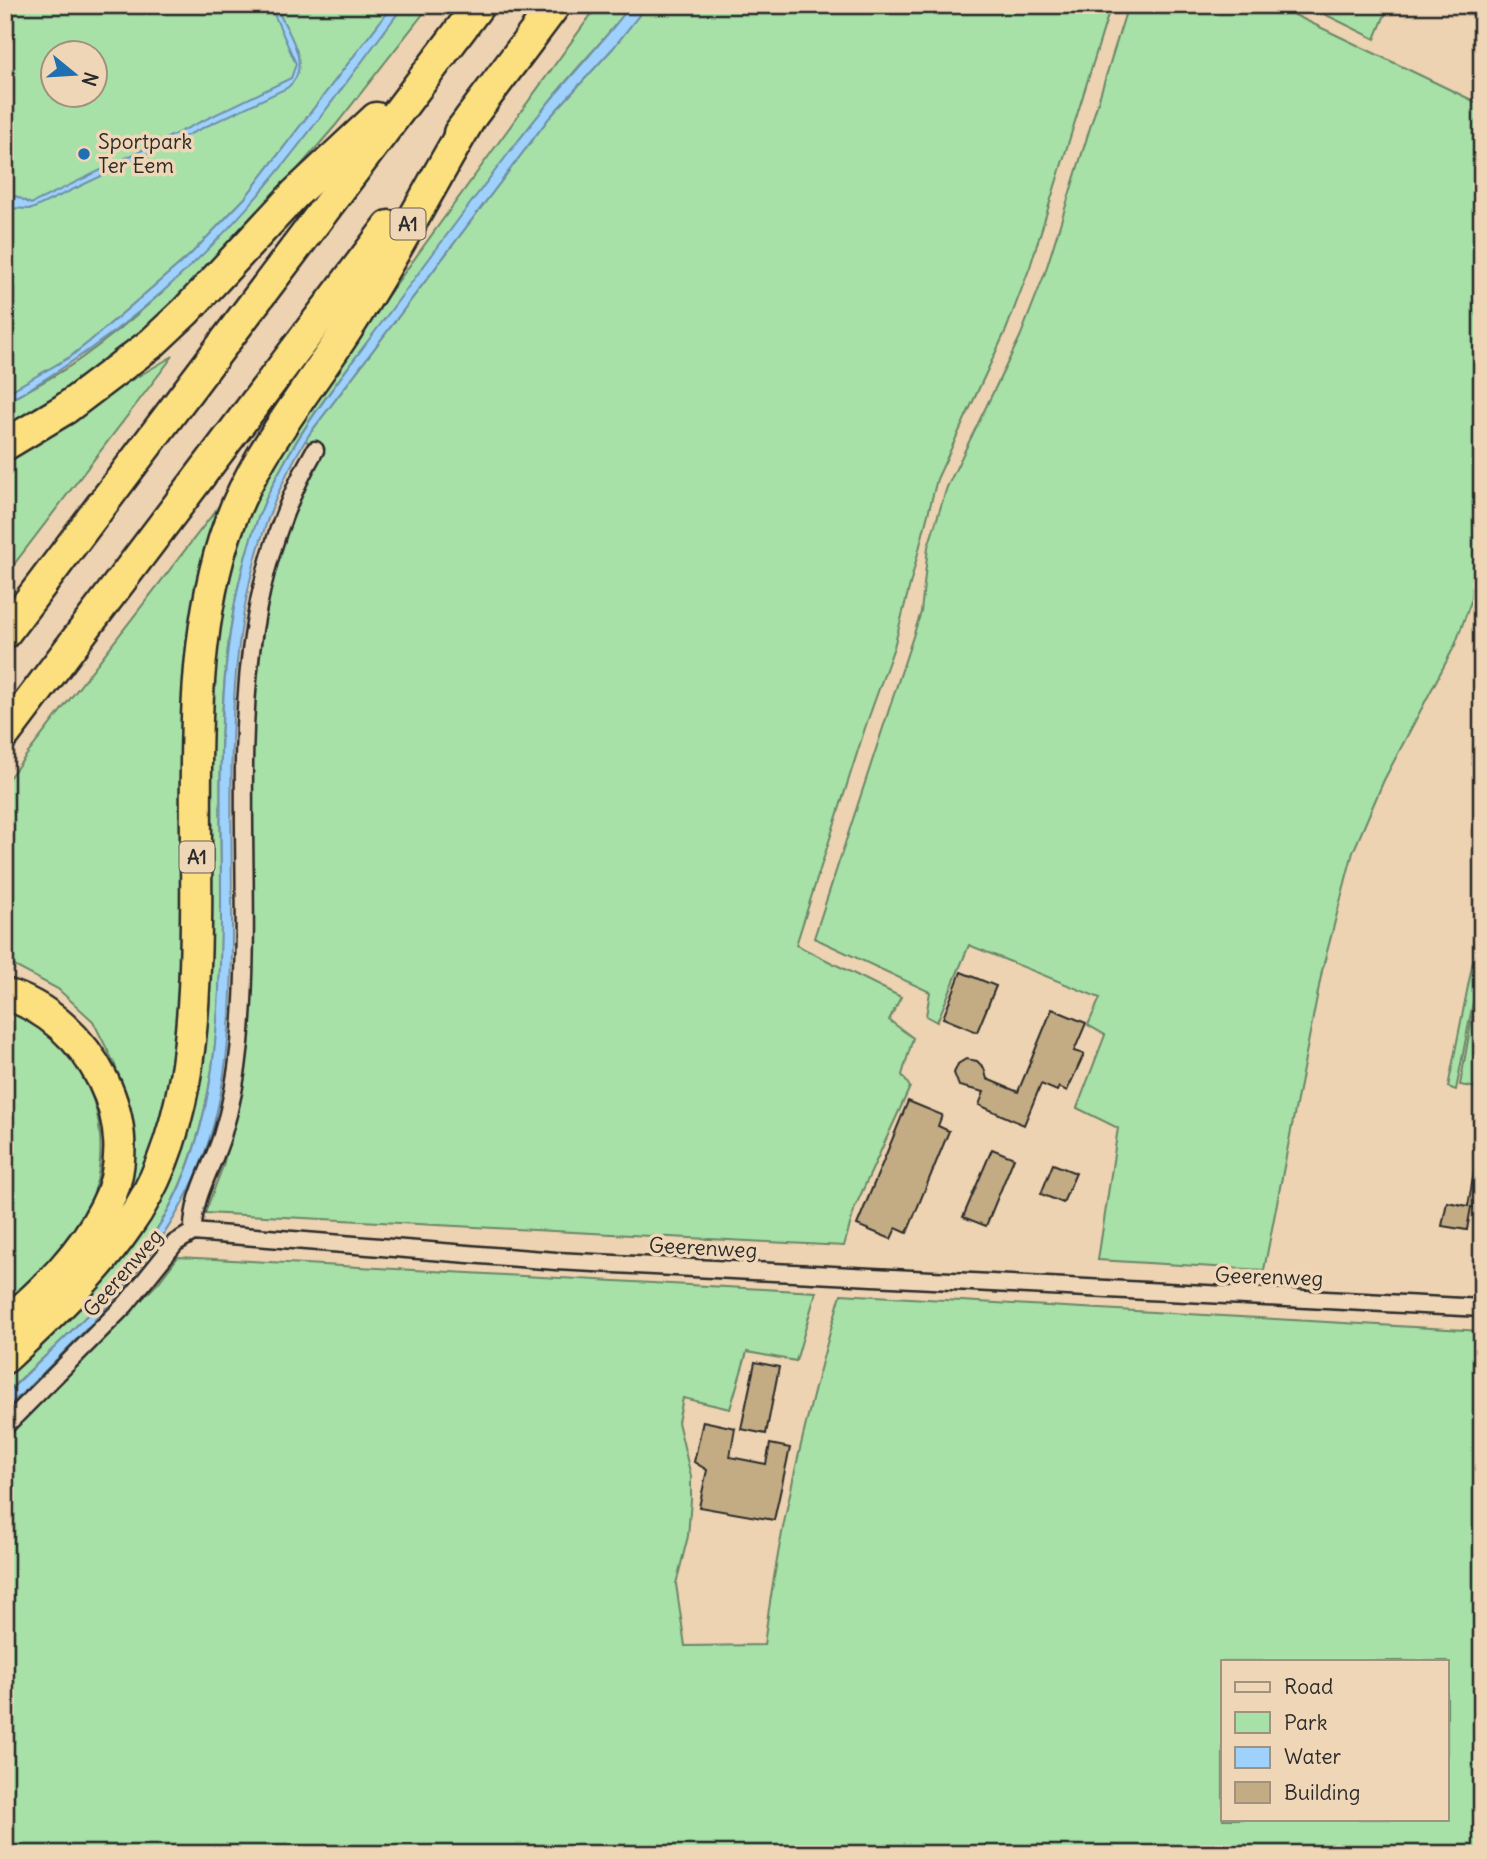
<svg xmlns="http://www.w3.org/2000/svg" width="1487" height="1859" font-family="Delius,sans-serif">
<rect width="100%" height="100%" fill="#edd3b1"/>
<filter id="ink" filterUnits="userSpaceOnUse"><feTurbulence type="fractalNoise" baseFrequency=".0143" numOctaves="2"/><feDisplacementMap in="SourceGraphic" scale="14" xChannelSelector="R" yChannelSelector="G"/><feConvolveMatrix kernelMatrix="1 2 1 2 8 2 1 2 1" color-interpolation-filters="sRGB"/></filter>
<g filter="url(#ink)">
<!-- green -->
<g fill="#a7e1a7" stroke="#698669" stroke-width="2" fill-rule="evenodd">
<path d="M 5,5 L 393,5 L 245,198 L 190,255 L 89,342 L 70,357 L 5,394 ZM 52,52 L 94,52 L 94,94 L 52,94 Z"/>
<path d="M 404,5 L 430,5 L 335,126 L 212,268 L 117,357 L 5,432 L 5,403 C 31,388 59,375 83,357 C 217,260 305,135 404,5 Z"/>
<path d="M 598,5 L 631,5 C 607,37 579,65 554,96 C 496,169 441,245 385,319 C 333,387 279,452 252,535 C 211,661 222,800 221,931 C 219,1038 213,1144 152,1237 C 113,1297 56,1345 5,1394 L 5,1375 L 73,1309 L 174,1161 L 219,622 L 243,527 L 274,462 L 347,352 Z"/>
<polygon points="647,5 1111,5 1030,267 1006,330 937,479 894,647 866,725 796,945 901,997 889,1020 913,1038 902,1075 910,1087 855,1207 844,1246 205,1213 223,1166 235,1114 252,884 252,724 257,642 269,573 318,450 305,440 549,118 613,48"/>
<polygon points="1128,5 1274,5 1482,105 1482,571 1455,645 1384,780 1353,852 1322,971 1264,1270 1098,1260 1118,1128 1077,1108 1105,1035 1088,1025 1100,998 969,945 937,1022 926,1016 930,992 814,938 921,612 928,547 947,487 1020,337 1045,273"/>
<polygon points="1306,5 1389,5 1375,39"/>
<polygon points="173,356 5,576 5,454"/>
<polygon points="233,488 214,539 177,1084 134,1196 81,1258 126,1108 121,1086 115,1065 93,1021 58,989 5,961 5,783"/>
<polygon points="1473,961 1482,965 1482,975 1478,976 1456,1090 1448,1087"/>
<polygon points="1477,990 1482,991 1482,1089 1460,1085"/>
<path d="M 5,1009 C 93,1038 124,1143 82,1222 C 65,1253 32,1280 5,1304 Z"/>
<path d="M 178,1257 L 816,1292 L 796,1361 L 747,1352 L 730,1409 L 683,1398 L 678,1422 L 691,1476 L 691,1500 L 688,1536 L 676,1584 L 685,1646 L 764,1645 C 779,1525 807,1410 841,1294 L 1482,1331 L 1482,1854 L 5,1854 L 5,1435 L 158,1283 ZM 1223,1661 L 1447,1661 L 1447,1819 L 1223,1819 Z"/>
</g>
<!-- water -->
<g fill="#9ed2fc" stroke="#708fa8" stroke-width="2">
<path d="M 270,5 L 275,5 C 286,30 315,66 287,88 L 32,209 L 5,208 L 5,200 L 16,196 L 31,204 L 291,78 L 296,64 Z"/>
<path d="M 393,5 L 404,5 C 358,66 314,129 265,187 C 191,275 105,347 5,403 L 5,394 L 70,357 L 89,342 L 190,255 L 245,198 Z"/>
<path d="M 631,5 L 647,5 L 613,48 L 549,118 L 310,433 C 215,579 233,767 232,933 C 232,1017 229,1102 194,1180 C 152,1272 76,1340 5,1410 L 5,1395 C 56,1345 112,1297 152,1237 C 215,1143 219,1032 221,923 C 222,794 212,659 252,535 C 278,455 330,392 380,325 C 437,249 493,170 554,96 C 580,66 607,37 631,5 Z"/>
</g>
<!-- building -->
<g fill="#c3ac84" stroke="#2b2b2b" stroke-width="2">
<polygon points="961,972 996,986 977,1032 943,1018"/>
<polygon points="1052,1009 1086,1023 1074,1051 1084,1054 1067,1091 1059,1087 1057,1091 1041,1084 1024,1125 979,1105 984,1092 959,1086 954,1073 958,1064 966,1059 977,1061 984,1068 987,1079 1018,1092"/>
<polygon points="908,1101 942,1115 938,1126 949,1131 907,1233 896,1228 891,1239 857,1225"/>
<polygon points="992,1149 1014,1158 986,1226 963,1217"/>
<polygon points="1053,1164 1076,1173 1063,1203 1041,1194"/>
<polygon points="1475,1167 1482,1168 1482,1209 1471,1207 1467,1230 1442,1226 1447,1202 1468,1206"/>
<polygon points="755,1362 779,1367 766,1434 741,1429"/>
<polygon points="703,1421 735,1428 730,1457 766,1464 770,1444 790,1448 774,1520 699,1507 707,1470 694,1462"/>
</g>
<g fill="none" stroke-linecap="round" stroke-linejoin="round">
<!-- street casing -->
<g stroke="#2b2b2b" stroke-width="21">
<g id="street">
<path d="M 193,1232 C 192,1198 212,1168 222,1136 C 231,1107 237,1074 240,1043 C 259,841 208,636 315,450"/>
<polyline points="5,1426 126,1304 175,1243 193,1232 556,1261 1482,1308"/>
</g>
</g>
<!-- highway casing -->
<g stroke="#2b2b2b" stroke-width="35">
<g id="highway">
<polyline points="459,133 555,5"/>
<polyline points="5,445 65,409 152,343 186,311 295,194 376,118"/>
<polyline points="5,633 479,5"/>
<polyline points="5,734 389,226"/>
<path d="M 5,994 C 89,1019 148,1126 105,1208 C 82,1254 44,1291 5,1324"/>
<path d="M 5,1358 C 48,1318 93,1276 127,1227 C 189,1140 195,1026 196,923 C 198,797 186,660 224,539 C 249,460 302,399 346,331 C 391,263 429,188 471,117"/>
</g>
</g>
<!-- street -->
<use href="#street" stroke="#efd6b7" stroke-width="16"/>
<!-- highway -->
<use href="#highway" stroke="#fce080" stroke-width="30"/>
</g>
</g>
<!-- markers -->
<circle fill="#1f6fb2" stroke="#efd6b7" stroke-width="2.5" cx="84" cy="154" r="7"/>
<g text-anchor="middle" stroke-width="7" stroke-linejoin="round" paint-order="stroke">
<!-- shield labels -->
<g fill="#efd6b7" stroke="#665e55" stroke-width="2">
<rect x="390.5" y="208.5" width="35" height="31" rx="5"/>
<rect x="179.5" y="841.5" width="35" height="31" rx="5"/>
</g>
<g font-size="19" font-weight="bold" fill="#2b2b2b">
<text x="408" y="231">A1</text>
<text x="197" y="864">A1</text>
</g>
<!-- poi labels -->
<g font-size="21" fill="#2b2b2b" stroke="#efd6b7" text-anchor="start">
<text x="98" y="149">Sportpark<tspan x="98" dy="24">Ter Eem</tspan></text>
</g>
<!-- street labels -->
<g font-size="21" fill="#2b2b2b" stroke="#efd6b7">
<text transform="translate(703 1248) rotate(3)" y="7">Geerenweg</text>
<text transform="translate(123 1273) rotate(-49)" y="7">Geerenweg</text>
<text transform="translate(1269 1277) rotate(2)" y="7">Geerenweg</text>
</g>
</g>
<!-- margin -->
<rect width="1487" height="1859" fill="none" stroke="#efd6b7" stroke-width="28"/>
<rect x="14" y="14" width="1459" height="1831" fill="none" stroke="#2b2b2b" stroke-width="2.5" filter="url(#ink)"/>
<!-- legend -->
<rect x="1221" y="1660" width="228" height="161" fill="#efd6b7" stroke="#a1927f" stroke-width="2"/>
<rect x="1235" y="1682" width="35" height="10" fill="#efd6b7" stroke="#a1927f" stroke-width="2"/>
<text x="1284" y="1694" font-size="21" fill="#2b2b2b">Road</text>
<rect x="1235" y="1712" width="35" height="21" fill="#a7e1a7" stroke="#a1927f" stroke-width="2"/>
<text x="1284" y="1730" font-size="21" fill="#2b2b2b">Park</text>
<rect x="1235" y="1747" width="35" height="21" fill="#9ed2fc" stroke="#a1927f" stroke-width="2"/>
<text x="1284" y="1764" font-size="21" fill="#2b2b2b">Water</text>
<rect x="1235" y="1782" width="35" height="21" fill="#c3ac84" stroke="#a1927f" stroke-width="2"/>
<text x="1284" y="1800" font-size="21" fill="#2b2b2b">Building</text>
<!-- north arrow -->
<g transform="translate(74 74) rotate(108)"><circle r="33" fill="#efd6b7" stroke="#a1927f" stroke-width="2"/>
<path d="M0-5L12 26L0 18L-12 26Z" fill="#1f6fb2"/>
<text y="-10" font-size="19" font-weight="bold" text-anchor="middle" fill="#2b2b2b">N</text>
</g>
</svg>
